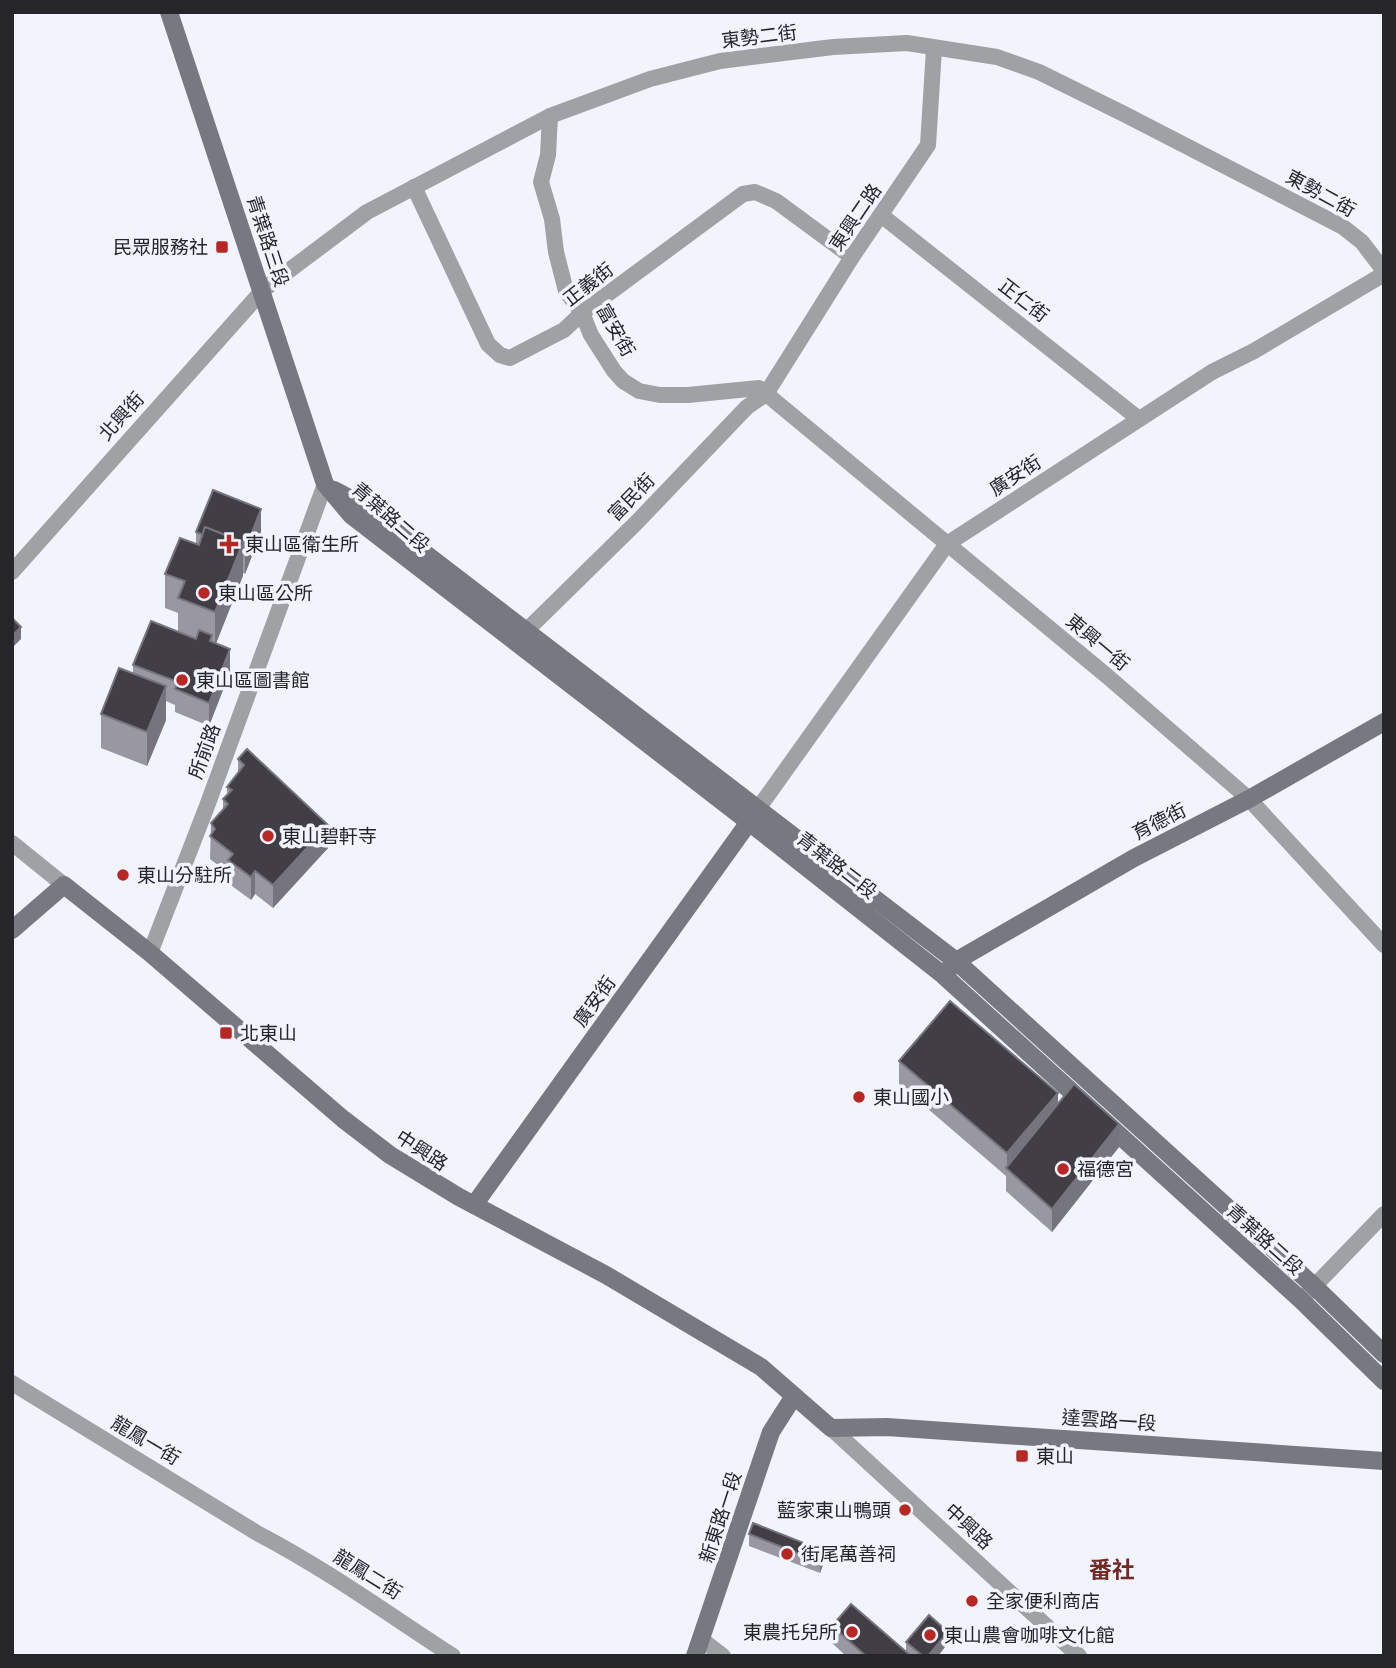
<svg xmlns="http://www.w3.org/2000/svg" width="1396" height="1668" font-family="Montserrat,'Noto Sans TC',sans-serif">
<rect width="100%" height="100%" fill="#f1f3fd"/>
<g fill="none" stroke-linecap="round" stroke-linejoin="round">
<!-- street -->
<g stroke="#9fa1a5" stroke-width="16">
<polyline points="550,116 548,155 541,182 552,219 556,252 566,291 582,313 591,335 614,371 623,381 639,391 660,395 688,395 759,388 1107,676 1249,799 1384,945"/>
<polyline points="414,187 488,344 500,355 510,358 564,330 582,313 743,194 755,192 776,201 852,257"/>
<polyline points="881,215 1139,419"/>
<polyline points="12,572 263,290 367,212 550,116 650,79 720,61 833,47 907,43 997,57 1039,72 1124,114 1343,227 1362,242 1384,271"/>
<polyline points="527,630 637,522 747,407 766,394 852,257 928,145 934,49"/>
<polyline points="750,820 947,544 1212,372 1254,351 1384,274"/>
<polyline points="12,843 64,885"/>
<polyline points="150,953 207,806 325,484"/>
<polyline points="1301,1300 1384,1214"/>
<path d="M 12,1383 L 257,1533 C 326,1569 388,1614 453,1656"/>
<polyline points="831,1428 1079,1656"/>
<polyline points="701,1639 723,1656"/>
</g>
<!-- secondary -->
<g stroke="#767a80" stroke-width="18">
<polyline points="169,12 325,484 351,515 749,822 943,975 1301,1300 1384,1381"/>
<polyline points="334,490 362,505 956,961 1315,1287 1384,1354"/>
<polyline points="12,930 64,885 150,953 343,1119 390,1155 459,1197 606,1275 761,1367 831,1428 887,1427 1384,1461"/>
<polyline points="949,969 956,961 1134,858 1249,799 1384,722"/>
<polyline points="474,1205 749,822"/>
<polyline points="695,1656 771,1432 794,1396"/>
</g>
</g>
<!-- wall -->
<g fill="#9998a2">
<polygon points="196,532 261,532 245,574 243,573 216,643 230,672 209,726 175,712 175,705 166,701 166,720 147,766 101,748 101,714 133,673 133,665 178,632 178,613 165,608 165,574 196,544"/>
<polygon points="238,759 328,848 273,908 255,894 251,900 228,883 228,873 210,859 211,823 223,809 223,799 227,795 227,787 238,773"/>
<polygon points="899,1061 1058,1104 1119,1147 1052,1232 1006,1191 1006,1176 899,1084"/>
<polygon points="749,1534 824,1562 820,1573 749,1546"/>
<polygon points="832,1626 906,1651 906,1642 948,1643 938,1656 846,1656 832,1643"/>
</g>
<!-- shaded-wall -->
<g fill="#76747d">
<polygon points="261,509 261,532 245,574 245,551"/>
<polygon points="243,542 243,576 215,646 215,612"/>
<polygon points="21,627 21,639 12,648 12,636"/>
<polygon points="230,649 230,672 209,726 209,703"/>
<polygon points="166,686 166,720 147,766 147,732"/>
<polygon points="328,825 328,848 273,908 273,885"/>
<polygon points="255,871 255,894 251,900 251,877"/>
<polygon points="1058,1093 1058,1116 1007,1169 1007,1153"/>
<polygon points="1119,1124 1119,1147 1052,1232 1052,1209"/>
<polygon points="824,1551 824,1562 820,1573 820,1562"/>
<polygon points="948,1632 948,1643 938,1656 928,1656"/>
</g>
<!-- building -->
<g fill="#413e46" stroke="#76747d" stroke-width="2">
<polygon points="213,490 261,509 245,551 243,550 243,542 205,527 203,535 196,532"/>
<polygon points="205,527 243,542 215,612 178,598 185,581 165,574 180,538 199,545"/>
<polygon points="12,618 21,627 12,636"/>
<polygon points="151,621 196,639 199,630 212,635 210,641 230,649 209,703 175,689 178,682 133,665"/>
<polygon points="119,668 166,686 147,732 101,714"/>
<polygon points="247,749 328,825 273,885 255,871 251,877 228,860 233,854 210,836 215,829 211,823 228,804 223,799 232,790 227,787 244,765 238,759"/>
<polygon points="950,1001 1058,1093 1007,1153 899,1061"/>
<polygon points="1074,1084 1119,1124 1052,1209 1006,1168"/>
<polygon points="753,1523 824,1551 820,1562 749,1534"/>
<polygon points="851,1604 911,1656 866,1656 832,1626"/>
<polygon points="929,1615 948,1632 928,1656 923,1656 906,1642"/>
</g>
<!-- markers -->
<g fill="#b72824" stroke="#f1f3fd" stroke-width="2.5">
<rect x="215" y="240" width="14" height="14" rx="3.5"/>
<path d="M225.5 533.5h7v7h7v7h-7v7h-7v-7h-7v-7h7z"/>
<circle cx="204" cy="593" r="7"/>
<circle cx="182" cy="680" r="7"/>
<circle cx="268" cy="836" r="7"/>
<circle cx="123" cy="875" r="7"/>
<rect x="219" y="1026" width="14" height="14" rx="3.5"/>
<circle cx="859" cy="1097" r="7"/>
<circle cx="1063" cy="1169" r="7"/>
<rect x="1015" y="1449" width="14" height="14" rx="3.5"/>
<circle cx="905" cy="1510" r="7"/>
<circle cx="787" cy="1554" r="7"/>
<circle cx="972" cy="1601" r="7"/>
<circle cx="852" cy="1632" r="7"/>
<circle cx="930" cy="1635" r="7"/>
</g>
<g text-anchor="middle" stroke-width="7" stroke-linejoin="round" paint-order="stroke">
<!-- street labels -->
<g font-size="19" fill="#26262a" stroke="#f1f3fd">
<text transform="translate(759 36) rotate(-7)" y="7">東勢二街</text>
<text transform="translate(1321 193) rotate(29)" y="7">東勢二街</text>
<text transform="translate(855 217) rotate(-56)" y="7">東興二路</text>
<text transform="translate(268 241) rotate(72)" y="7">青葉路三段</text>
<text transform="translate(588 284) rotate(-38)" y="7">正義街</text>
<text transform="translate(1024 300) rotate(38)" y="7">正仁街</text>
<text transform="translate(616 330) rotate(60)" y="7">富安街</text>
<text transform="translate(121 416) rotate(-48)" y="7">北興街</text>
<text transform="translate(1015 475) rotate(-33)" y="7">廣安街</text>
<text transform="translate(631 497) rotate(-46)" y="7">富民街</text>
<text transform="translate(391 517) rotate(41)" y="7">青葉路二段</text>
<text transform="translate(1098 642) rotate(40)" y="7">東興一街</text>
<text transform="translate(204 751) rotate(-70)" y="7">所前路</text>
<text transform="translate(1159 821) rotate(-27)" y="7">育德街</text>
<text transform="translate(837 865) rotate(38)" y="7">青葉路二段</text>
<text transform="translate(594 1001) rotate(-54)" y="7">廣安街</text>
<text transform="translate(422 1150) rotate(33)" y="7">中興路</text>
<text transform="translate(1265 1239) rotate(42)" y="7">青葉路二段</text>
<text transform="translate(1109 1420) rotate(4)" y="7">達雲路一段</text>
<text transform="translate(146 1440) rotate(31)" y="7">龍鳳一街</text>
<text transform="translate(720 1517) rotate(-72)" y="7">新東路一段</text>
<text transform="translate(969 1526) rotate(43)" y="7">中興路</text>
<text transform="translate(368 1574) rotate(32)" y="7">龍鳳二街</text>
</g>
<!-- poi labels -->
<g font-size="19" fill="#26262a" stroke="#f1f3fd" text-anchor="start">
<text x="208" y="254" text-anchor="end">民眾服務社</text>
<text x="245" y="551">東山區衛生所</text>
<text x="218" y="600">東山區公所</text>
<text x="196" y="687">東山區圖書館</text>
<text x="282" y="843">東山碧軒寺</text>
<text x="137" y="882">東山分駐所</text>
<text x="240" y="1040">北東山</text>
<text x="873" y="1104">東山國小</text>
<text x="1077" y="1176">福德宮</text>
<text x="1036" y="1463">東山</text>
<text x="891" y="1517" text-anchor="end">藍家東山鴨頭</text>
<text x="801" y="1561">街尾萬善祠</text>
<text x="986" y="1608">全家便利商店</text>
<text x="838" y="1639" text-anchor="end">東農托兒所</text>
<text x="944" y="1642">東山農會咖啡文化館</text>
</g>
<!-- quarter labels -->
<g font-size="23" font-weight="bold" fill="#702b25" stroke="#f1f3fd">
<text x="1112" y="1578">番社</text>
</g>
</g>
<!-- border -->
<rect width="1396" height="1668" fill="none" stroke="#26262a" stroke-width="28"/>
</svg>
